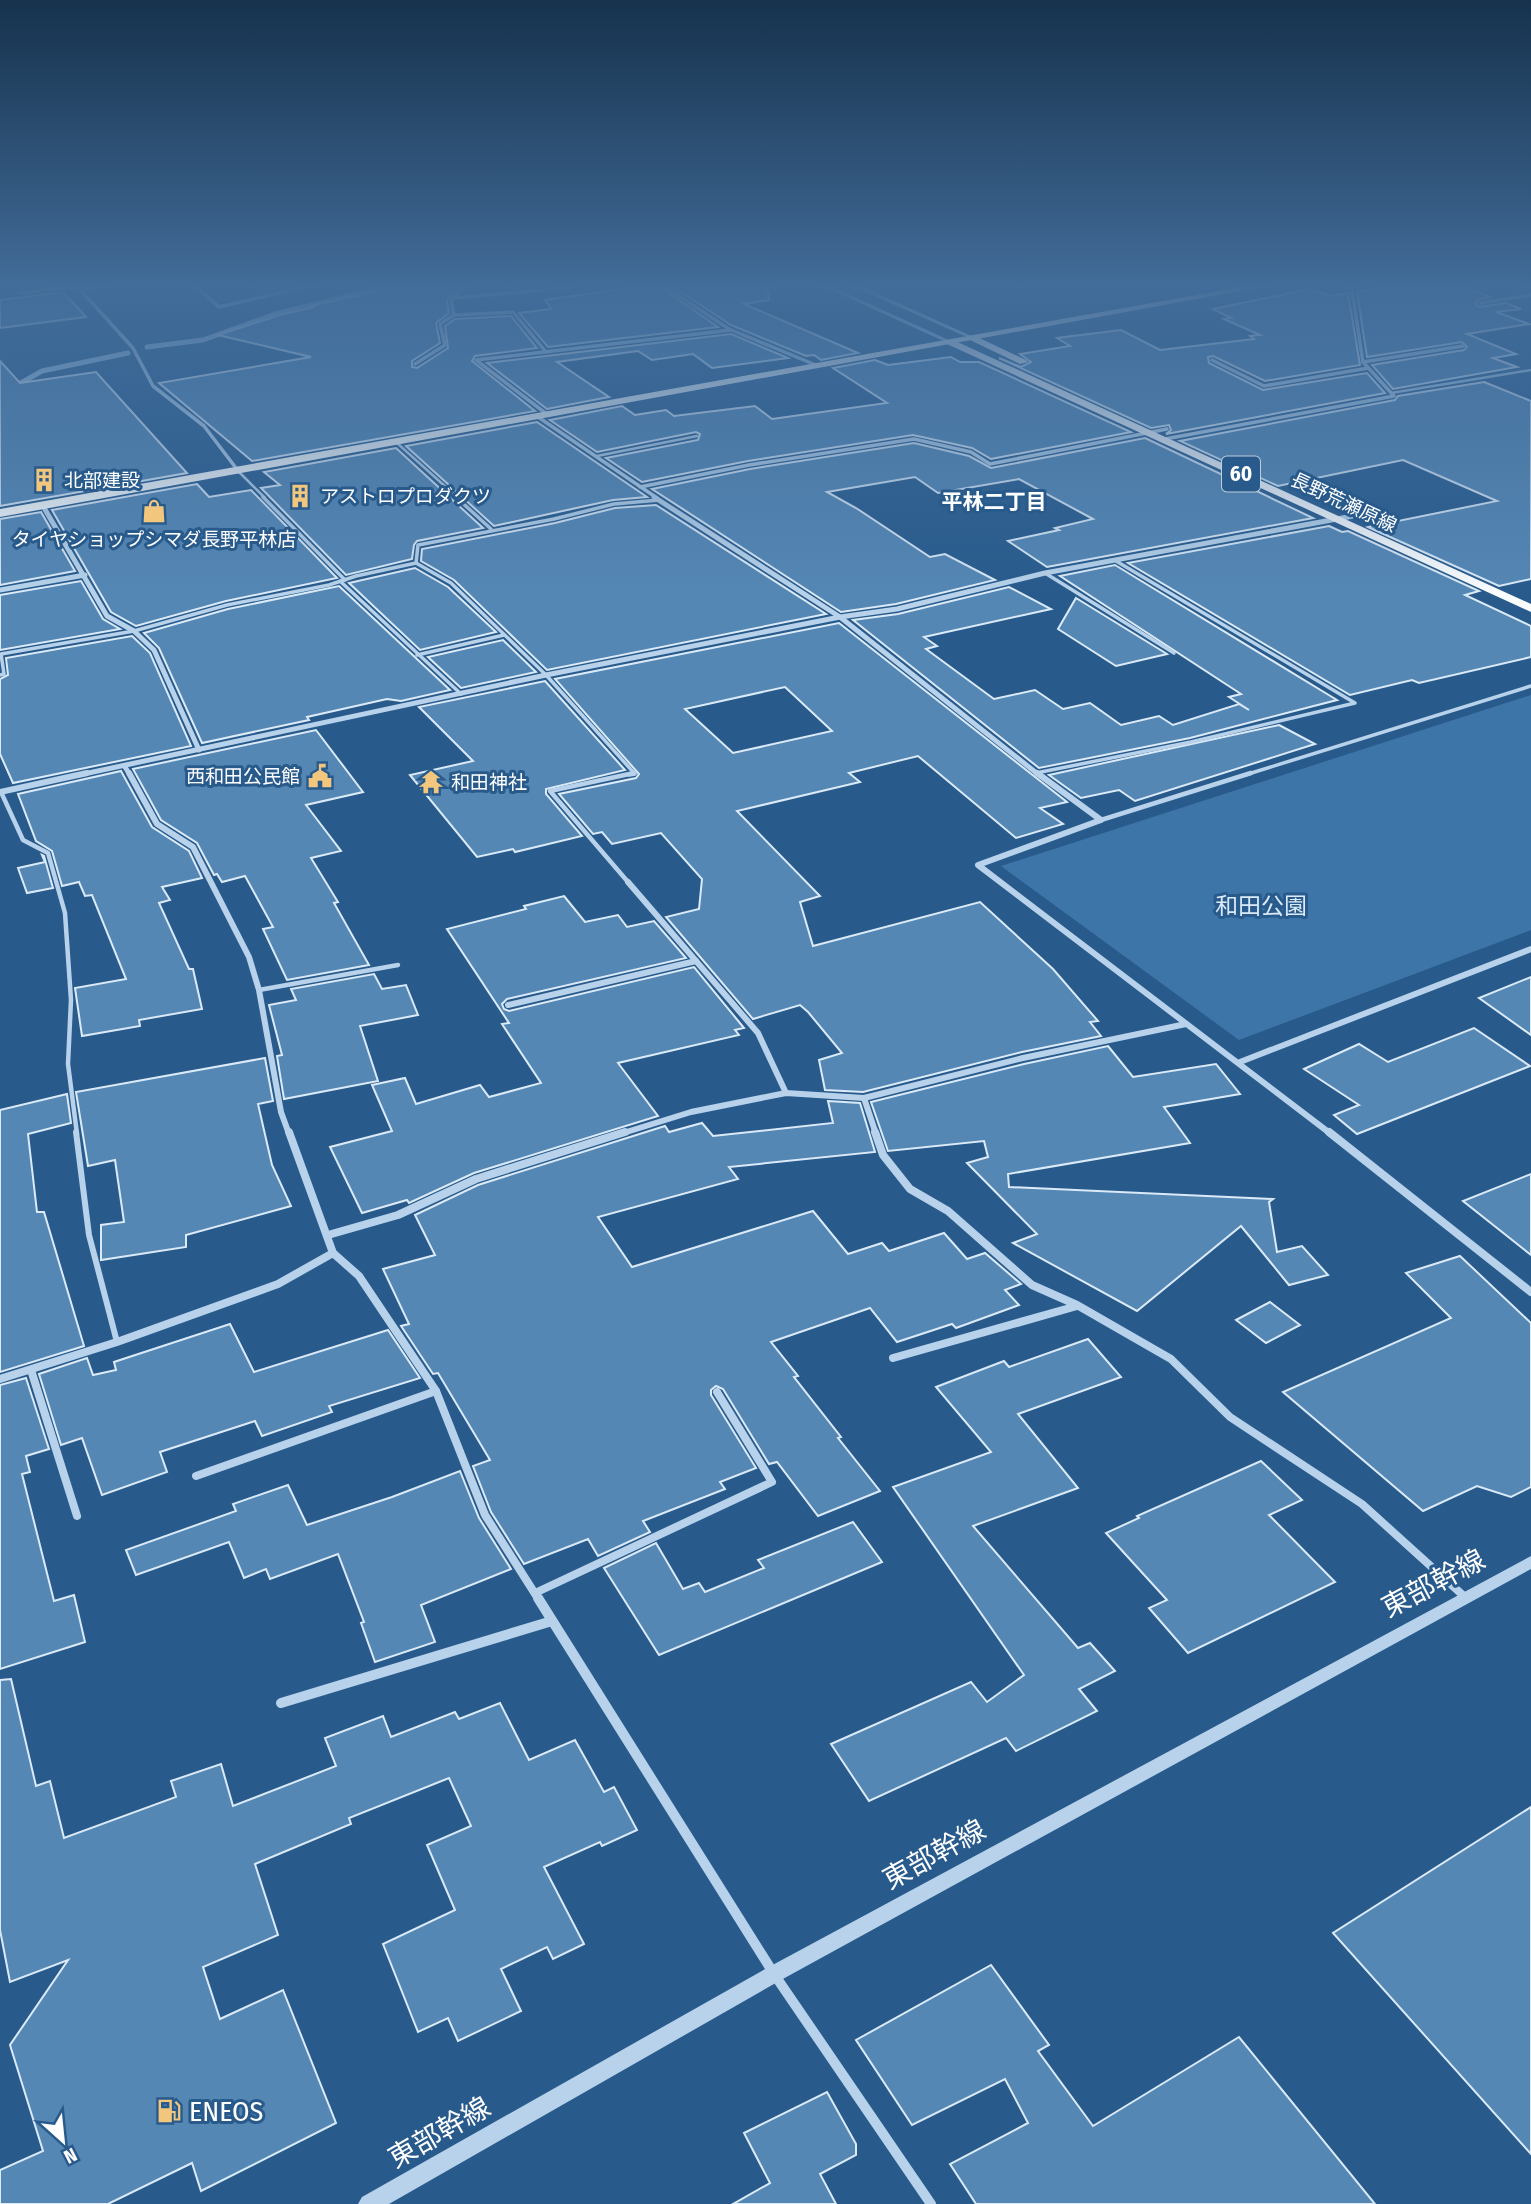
<svg xmlns="http://www.w3.org/2000/svg" width="1531" height="2204" font-family="'Fira Sans Condensed','Noto Sans JP',sans-serif">
<rect width="100%" height="100%" fill="#285b8c"/>
<!-- green -->
<polygon fill="#3d75a8" points="1531,695 1531,930 1239,1040 1001,866"/>
<g fill="none" stroke-linecap="round" stroke-linejoin="round">
<!-- stream -->
<g stroke="#abcdea" stroke-width="5">
<polyline points="147,347 203,340 275,314 373,290 446,284"/>
<polyline points="0,389 19,384 42,371 128,353"/>
</g>
</g>
<!-- building -->
<g fill="#5587b4" stroke="#dbeaf8" stroke-width="2" fill-rule="evenodd">
<polygon points="656,284 718,327 548,347 519,313 551,309 545,300"/>
<polygon points="669,284 767,284 769,300 744,304 858,353 821,360 814,355 806,356 731,325"/>
<polygon points="1411,284 1457,284 1490,297 1477,300 1476,304 1479,307 1506,303 1521,309 1496,312 1529,324 1467,334 1516,354 1493,358 1517,367 1393,389 1372,365 1464,350 1467,347 1462,342 1367,357 1357,292"/>
<polygon points="453,286 456,289 447,300 449,313 436,323 440,343 412,361 412,367 417,368 448,348 445,326 455,319 511,316 537,348 475,356 472,361 535,411 252,461 159,383 311,357 218,335 280,315 315,307 311,306 378,291"/>
<polygon points="1310,289 1330,296 1348,293 1360,365 1265,381 1213,356 1208,357 1209,363 1263,390 1367,373 1385,393 1166,434 1171,430 1169,425 1151,428 999,358 1021,367 1031,362 1020,354 1070,346 1057,338 1121,330 1160,350 1254,339 1250,336 1260,335 1224,319 1231,318 1213,309"/>
<polygon points="63,292 86,317 0,328 0,300"/>
<polygon points="731,334 788,358 712,368 693,354 652,360 638,351 557,362 609,397 547,409 487,363"/>
<polygon points="951,357 960,362 979,362 1131,432 991,459 972,448 913,435 748,461 642,482 606,458 698,440 700,434 696,432 597,452 550,420 622,406 635,415 666,410 674,416 755,406 772,419 887,403 833,368 875,360 888,365"/>
<polygon points="0,361 20,383 96,372 187,473 0,506"/>
<polygon points="1484,382 1531,401 1531,579 1499,586 1368,527 1497,501 1403,460 1278,486 1180,441 1395,400 1398,396"/>
<polygon points="537,422 647,497 613,500 494,526 406,446"/>
<polygon points="1145,438 1313,518 1047,567 1008,541 1059,530 1055,528 1093,519 1019,479 938,493 915,477 827,492 856,508 930,557 945,554 995,580 896,604 841,612 652,489 750,469 914,443 969,456 991,468"/>
<polygon points="396,448 483,528 417,541 414,545 412,559 346,575 261,488 280,485 264,472"/>
<polygon points="197,484 209,497 251,490 337,578 226,601 136,626 111,612 52,510"/>
<polygon points="656,505 826,614 547,670 454,580 421,561 422,549 555,523 615,508"/>
<polygon points="41,512 75,571 0,585 0,519"/>
<polygon points="1329,526 1342,532 1348,531 1479,591 1465,595 1531,626 1531,657 1419,683 1412,680 1350,695 1128,563"/>
<polygon points="1115,565 1337,700 1190,738 1039,768 853,620 898,614 1009,587 1051,609 924,637 937,646 926,649 994,699 1035,690 1063,709 1090,703 1121,725 1159,716 1173,725 1239,704 1249,710 1229,697 1241,694 1060,576"/>
<polygon points="415,568 448,587 496,632 420,650 349,583"/>
<polygon points="81,581 103,619 120,629 0,650 0,595"/>
<polygon points="339,586 450,690 401,701 387,699 307,717 309,720 202,743 159,648 144,633 228,609"/>
<polygon points="1076,598 1167,654 1116,666 1058,629"/>
<path d="M 839,623 L 1067,802 L 1040,808 L 1063,824 L 1016,838 L 918,756 L 849,773 L 860,782 L 737,811 L 820,896 L 800,902 L 813,946 L 980,902 L 1053,969 L 1098,1021 L 1090,1022 L 1101,1036 L 1022,1052 L 863,1092 L 825,1090 L 819,1060 L 842,1053 L 808,1012 L 800,1005 L 753,1019 L 666,917 L 699,909 L 702,879 L 661,833 L 612,844 L 602,832 L 593,834 L 559,794 L 636,778 L 639,774 L 555,679 ZM 785,687 L 832,731 L 733,753 L 685,709 Z"/>
<polygon points="132,636 150,653 191,746 13,783 0,754 0,679 8,675 6,658"/>
<polygon points="503,640 536,672 461,688 428,657"/>
<polygon points="545,681 625,770 546,789 546,794 582,836 515,852 513,849 477,857 410,775 473,761 419,707"/>
<polygon points="1279,725 1315,744 1135,801 1119,790 1081,798 1049,775"/>
<polygon points="316,730 363,792 306,805 341,851 311,858 338,902 334,903 369,965 287,980 263,929 273,927 245,876 222,882 217,874 214,875 197,843 161,820 133,769"/>
<polygon points="121,771 152,827 189,851 202,878 162,887 170,900 159,903 189,969 193,969 202,1009 139,1020 140,1026 82,1036 75,988 126,979 92,895 85,896 79,882 62,886 52,851 36,841 18,794"/>
<polygon points="42,855 44,856 53,888 27,893 18,868 45,862"/>
<polygon points="564,896 585,922 618,915 627,927 654,921 686,958 507,999 502,1004 504,1009 509,1011 694,967 744,1028 735,1030 739,1035 618,1063 658,1116 474,1173 409,1203 407,1200 362,1213 330,1147 392,1131 372,1085 405,1078 416,1104 480,1085 489,1097 541,1083 502,1024 509,1023 447,929 526,909 524,906"/>
<polygon points="374,974 382,989 406,985 418,1015 360,1026 378,1081 284,1099 277,1056 282,1055 269,1005 296,1000 291,989"/>
<polygon points="1531,977 1531,1035 1479,998"/>
<polygon points="1474,1028 1530,1066 1357,1134 1334,1115 1359,1105 1304,1069 1359,1044 1388,1062"/>
<polygon points="1108,1046 1133,1077 1216,1064 1240,1094 1164,1107 1190,1143 1008,1174 1009,1187 1273,1199 1269,1202 1277,1252 1302,1246 1328,1275 1289,1285 1241,1226 1137,1311 1013,1243 1037,1234 967,1163 988,1157 984,1141 888,1151 871,1102 1024,1064"/>
<polygon points="265,1058 273,1101 258,1104 272,1165 291,1206 186,1235 186,1247 101,1260 101,1225 124,1222 115,1160 88,1166 76,1092"/>
<polygon points="67,1094 71,1123 28,1134 37,1212 44,1212 84,1346 0,1372 0,1110"/>
<polygon points="828,1101 860,1103 875,1152 729,1167 738,1179 598,1217 632,1267 813,1211 848,1254 882,1243 889,1251 944,1233 967,1259 985,1253 1021,1284 1005,1290 1019,1305 956,1328 952,1324 897,1342 870,1308 771,1342 798,1376 794,1377 841,1437 838,1438 880,1491 818,1516 777,1462 769,1464 723,1389 716,1386 711,1390 711,1395 756,1468 720,1482 725,1489 643,1521 650,1532 598,1556 588,1539 524,1564 491,1512 473,1466 490,1460 438,1373 433,1374 401,1326 409,1324 383,1269 435,1255 415,1215 478,1185 665,1126 669,1132 702,1123 713,1136 833,1123"/>
<polygon points="1531,1174 1531,1255 1463,1201"/>
<polygon points="1460,1256 1531,1323 1531,1487 1511,1497 1477,1486 1423,1511 1283,1392 1451,1318 1406,1273"/>
<polygon points="1270,1302 1300,1325 1266,1343 1236,1320"/>
<polygon points="230,1324 254,1372 388,1330 420,1378 329,1406 332,1412 262,1436 255,1421 160,1452 167,1472 102,1495 82,1438 61,1445 39,1374 87,1358 93,1375 116,1370 114,1362"/>
<polygon points="1088,1339 1121,1377 1018,1414 1078,1488 973,1526 1078,1648 1090,1643 1115,1671 1079,1689 1097,1711 1016,1751 1006,1738 869,1801 831,1744 971,1682 987,1702 1024,1675 893,1487 991,1452 936,1387 1004,1361 1009,1367"/>
<polygon points="26,1378 49,1449 26,1456 30,1472 22,1474 54,1601 74,1595 85,1642 0,1669 0,1385"/>
<polygon points="1261,1461 1302,1500 1269,1515 1335,1582 1188,1653 1149,1608 1167,1600 1106,1533 1139,1518 1137,1516"/>
<polygon points="460,1471 479,1518 511,1569 421,1605 435,1642 375,1662 361,1623 364,1622 338,1554 270,1579 266,1569 244,1578 229,1542 136,1575 126,1550 236,1511 233,1504 288,1485 307,1525 392,1497"/>
<polygon points="853,1522 882,1562 659,1655 604,1568 656,1543 683,1589 699,1583 705,1592 764,1568 758,1560"/>
<polygon points="11,1679 36,1786 50,1781 64,1838 176,1797 171,1781 221,1764 233,1806 336,1766 325,1738 383,1716 391,1737 455,1712 459,1719 500,1703 529,1760 575,1740 604,1792 614,1787 637,1830 602,1846 600,1842 544,1867 584,1944 553,1959 547,1947 501,1969 521,2011 458,2041 448,2018 418,2032 383,1944 455,1910 427,1845 471,1826 449,1778 349,1818 351,1824 255,1864 278,1935 203,1967 220,2019 283,1990 336,2123 201,2191 192,2163 108,2204 0,2204 0,2170 43,2151 10,2045 68,1960 10,1982 0,1930 0,1680"/>
<polygon points="1531,1807 1531,2154 1333,1933"/>
<polygon points="991,1965 1049,2045 1038,2051 1093,2126 1239,2037 1375,2204 976,2204 950,2164 1028,2123 1005,2079 912,2125 856,2040"/>
<polygon points="827,2092 856,2144 856,2155 820,2174 836,2204 733,2204 770,2183 744,2133"/>
</g>
<g fill="none" stroke-linecap="round" stroke-linejoin="round">
<!-- service-far3 -->
<g stroke="#b7d2ea" stroke-width="2.5">
<polyline points="1391,393 1531,370"/>
<polyline points="397,443 458,498"/>
<polyline points="597,456 697,436"/>
<polyline points="239,472 265,498"/>
</g>
<!-- service-far2 -->
<g stroke="#b7d2ea" stroke-width="3.5">
<polyline points="263,497 345,580"/>
<polyline points="456,497 491,529"/>
<polyline points="416,563 451,583 546,675 635,774 629,775"/>
<polyline points="1045,573 1174,653"/>
<polyline points="340,581 461,694"/>
<polyline points="417,655 504,635"/>
<polyline points="0,675 4,674 1,654 134,631 227,605 329,585 356,576 416,563 418,545 554,519 614,504 659,500"/>
<polyline points="1036,773 1191,742 1355,703 1116,561"/>
<polyline points="1245,775 1531,686"/>
</g>
<!-- service-far1 -->
<g stroke="#b7d2ea" stroke-width="4.5">
<polyline points="1,792 23,840 48,853 65,913 71,1000 68,1064 77,1134"/>
<polyline points="1101,820 1251,773"/>
<polyline points="628,882 550,791 634,773"/>
<polyline points="259,990 398,965"/>
</g>
<!-- service -->
<polyline stroke="#b7d2ea" stroke-width="6" points="76,1132 89,1235 117,1342"/>
<!-- minor-far4 -->
<g stroke="#b7d2ea" stroke-width="3.5">
<polyline points="75,284 133,348 153,386 204,426 239,472"/>
<polyline points="194,284 219,307 317,284"/>
<polyline points="661,284 729,329 818,366"/>
<polyline points="81,290 114,284"/>
<polyline points="20,293 76,286"/>
<polyline points="453,298 567,288 574,284"/>
<polyline points="1480,303 1531,295"/>
<polyline points="454,315 513,312 546,352"/>
<polyline points="1212,360 1264,386 1368,368"/>
<polyline points="1363,362 1463,346"/>
<polyline points="415,364 445,345 440,324 454,315 451,301 466,284"/>
<polyline points="548,415 476,360 731,330"/>
<polyline points="538,417 657,498"/>
<polyline points="1165,439 1394,396 1363,362 1351,284"/>
<polyline points="640,487 749,465 914,439 971,452 990,464 1167,429"/>
</g>
<!-- minor-far3 -->
<g stroke="#b7d2ea" stroke-width="5">
<polyline points="654,497 840,617 1039,775"/>
<polyline points="43,506 107,616 134,631 154,650 199,750"/>
<polyline points="0,590 85,575"/>
<polyline points="125,767 130,775"/>
<polyline points="79,775 546,675 840,617 897,609 1045,573 1353,516"/>
</g>
<!-- minor-far2 -->
<g stroke="#b7d2ea" stroke-width="6">
<polyline points="129,773 157,824 193,847 249,957 259,990 281,1112 289,1134"/>
<polyline points="1037,773 1101,820 978,865 1331,1134"/>
<polyline points="0,792 87,773"/>
<polyline points="628,882 758,1033 786,1093"/>
<polyline points="508,1005 696,961"/>
<polyline points="1240,1062 1531,949"/>
<polyline points="864,1098 876,1134"/>
<polyline points="620,1134 691,1112 786,1093 864,1098 1023,1058 1186,1024"/>
</g>
<!-- minor-far1 -->
<g stroke="#b7d2ea" stroke-width="8">
<polyline points="289,1132 333,1253 359,1276 436,1391 485,1515 539,1600"/>
<polyline points="875,1132 883,1155 910,1189 948,1211 1032,1285 1077,1305 1171,1359 1230,1417 1362,1504 1466,1598"/>
<polyline points="1329,1132 1531,1292"/>
<polyline points="328,1235 398,1215 476,1179 625,1132"/>
<polyline points="893,1358 1077,1306"/>
<polyline points="31,1370 77,1516"/>
<polyline points="0,1379 117,1342 278,1284 333,1253"/>
<polyline points="196,1476 436,1391"/>
<polyline points="535,1593 772,1482 717,1392"/>
</g>
<!-- minor -->
<g stroke="#b7d2ea" stroke-width="10">
<polyline points="538,1598 774,1974 931,2204"/>
<polyline points="281,1703 552,1621"/>
</g>
<!-- tertiary -->
<g fill="#b7d2ea" fill-rule="evenodd">
<polygon points="818,284 826,284 953,342 948,343"/>
<polygon points="848,284 856,284 976,338 971,339"/>
<polygon points="1531,1556 1531,1569 781,1980 389,2204 358,2204 362,2197 767,1968"/>
</g>
<!-- primary -->
<g fill="#fafcfe" fill-rule="evenodd">
<polygon points="973,335 1026,360 1028,362 1020,364 970,340 969,338"/>
<polygon points="947,340 953,340 1531,604 1531,612 947,344"/>
</g>
<!-- trunk -->
<polygon fill="#fcfefe" fill-rule="evenodd" points="1258,284 1279,284 0,517 0,509"/>
</g>
<!-- sky -->
<linearGradient id="sky" x2="0" y2="1"><stop stop-color="#16324d"/><stop offset="0.48" stop-color="#426c99"/><stop offset="1" stop-color="#426c99" stop-opacity="0"/></linearGradient>
<rect width="1531" height="593" fill="url(#sky)"/>
<!-- icons -->
<defs>
<g id="building-bare" transform="scale(1.89)"><path d="M-4-6H4V6H1V3H-1V6H-4ZM-2.5-4.3h1.7v1.8h-1.7ZM.8-4.3h1.7v1.8H.8ZM-2.5-1h1.7V.8h-1.7ZM.8-1h1.7V.8H.8Z" fill="#f2c77d" stroke="#285b8c" stroke-width="2.5" paint-order="stroke"/></g>
<g id="shop-bare" transform="scale(1.89)"><path d="M-5-2.5h2.3a2.7 3.5 0 0 1 5.4 0H5L5.5 6h-11ZM-1.5-2.5h3a1.5 2.3 0 0 0-3 0Z" fill="#f2c77d" stroke="#285b8c" stroke-width="2.5" paint-order="stroke"/></g>
<g id="civic-bare" transform="scale(1.89)"><path d="M-.6-6.5H3V-4.5H.6V-3L4-1V1h2V6H-6V1h2V-1L-.6-3ZM-1.2 2.5V6h2.4V2.5Z" fill="#f2c77d" stroke="#285b8c" stroke-width="2.5" paint-order="stroke"/></g>
<g id="temple-bare" transform="scale(1.89)"><path d="M0-6L5-2H3V0L6.5 2.5H4V6H1.5V3h-3V6H-4V2.5H-6.5L-3 0V-2H-5Z" fill="#f2c77d" stroke="#285b8c" stroke-width="2.5" paint-order="stroke"/></g>
<g id="fuel-bare" transform="scale(1.89)"><path d="M-5.5-6h7V0h2V4h1.3V-2.5L3-4.5l.8-.8L6-3V5H2.5V1h-1V6h-7ZM-4.2-4.7v3.2H.2V-4.7Z" fill="#f2c77d" stroke="#285b8c" stroke-width="2.5" paint-order="stroke"/></g>
</defs>
<g fill-rule="evenodd">
<use href="#building-bare" x="44" y="480"/>
<use href="#building-bare" x="300" y="496"/>
<use href="#shop-bare" x="154" y="511"/>
<use href="#civic-bare" x="320" y="776"/>
<use href="#temple-bare" x="431" y="782"/>
<use href="#fuel-bare" x="169" y="2111"/>
</g>
<g text-anchor="middle" stroke-width="6" stroke-linejoin="round" paint-order="stroke">
<!-- far-poi labels -->
<g font-size="19" fill="#fff" stroke="#285b8c" text-anchor="start">
<text x="64" y="487">北部建設</text>
<text x="320" y="503">アストロプロダクツ</text>
<text x="154" y="546" text-anchor="middle">タイヤショップシマダ長野平林店</text>
<text x="300" y="783" text-anchor="end">西和田公民館</text>
<text x="451" y="789">和田神社</text>
</g>
<!-- far-street labels -->
<g font-size="19" fill="#fff" stroke="#285b8c">
<text transform="translate(1344 502) rotate(25)" y="7">長野荒瀬原線</text>
</g>
<!-- shield labels -->
<rect fill="#285b8c" stroke="#becedc" stroke-width="2" x="1222" y="456.5" width="38" height="35" rx="5"/>
<g font-size="21" font-weight="bold" fill="#fff">
<text x="1241" y="481">60</text>
</g>
<!-- far-neighbourhood labels -->
<g font-size="21" font-weight="bold" fill="#fff" stroke="#285b8c">
<text x="994" y="509">平林二丁目</text>
</g>
<!-- park labels -->
<g font-size="23" fill="#dbeaf8" stroke="#285b8c">
<text x="1261" y="914">和田公園</text>
</g>
<!-- near-street labels -->
<g font-size="28" fill="#fff" stroke="#285b8c">
<text transform="translate(1433 1583) rotate(-28)" y="10">東部幹線</text>
<text transform="translate(934 1854) rotate(-29)" y="10">東部幹線</text>
<text transform="translate(439 2132) rotate(-30)" y="10">東部幹線</text>
</g>
<!-- near-poi labels -->
<g font-size="28" fill="#fff" stroke="#285b8c" text-anchor="start">
<text x="189" y="2121">ENEOS</text>
</g>
</g>
<!-- north arrow -->
<g transform="translate(63 2141) rotate(153)" stroke="#285b8c" stroke-width="5" paint-order="stroke">
<path d="M0-5L12 26L0 18L-12 26Z" fill="#ffffff"/>
<text y="-10" font-size="19" font-weight="bold" text-anchor="middle" fill="#ffffff">N</text>
</g>
</svg>
